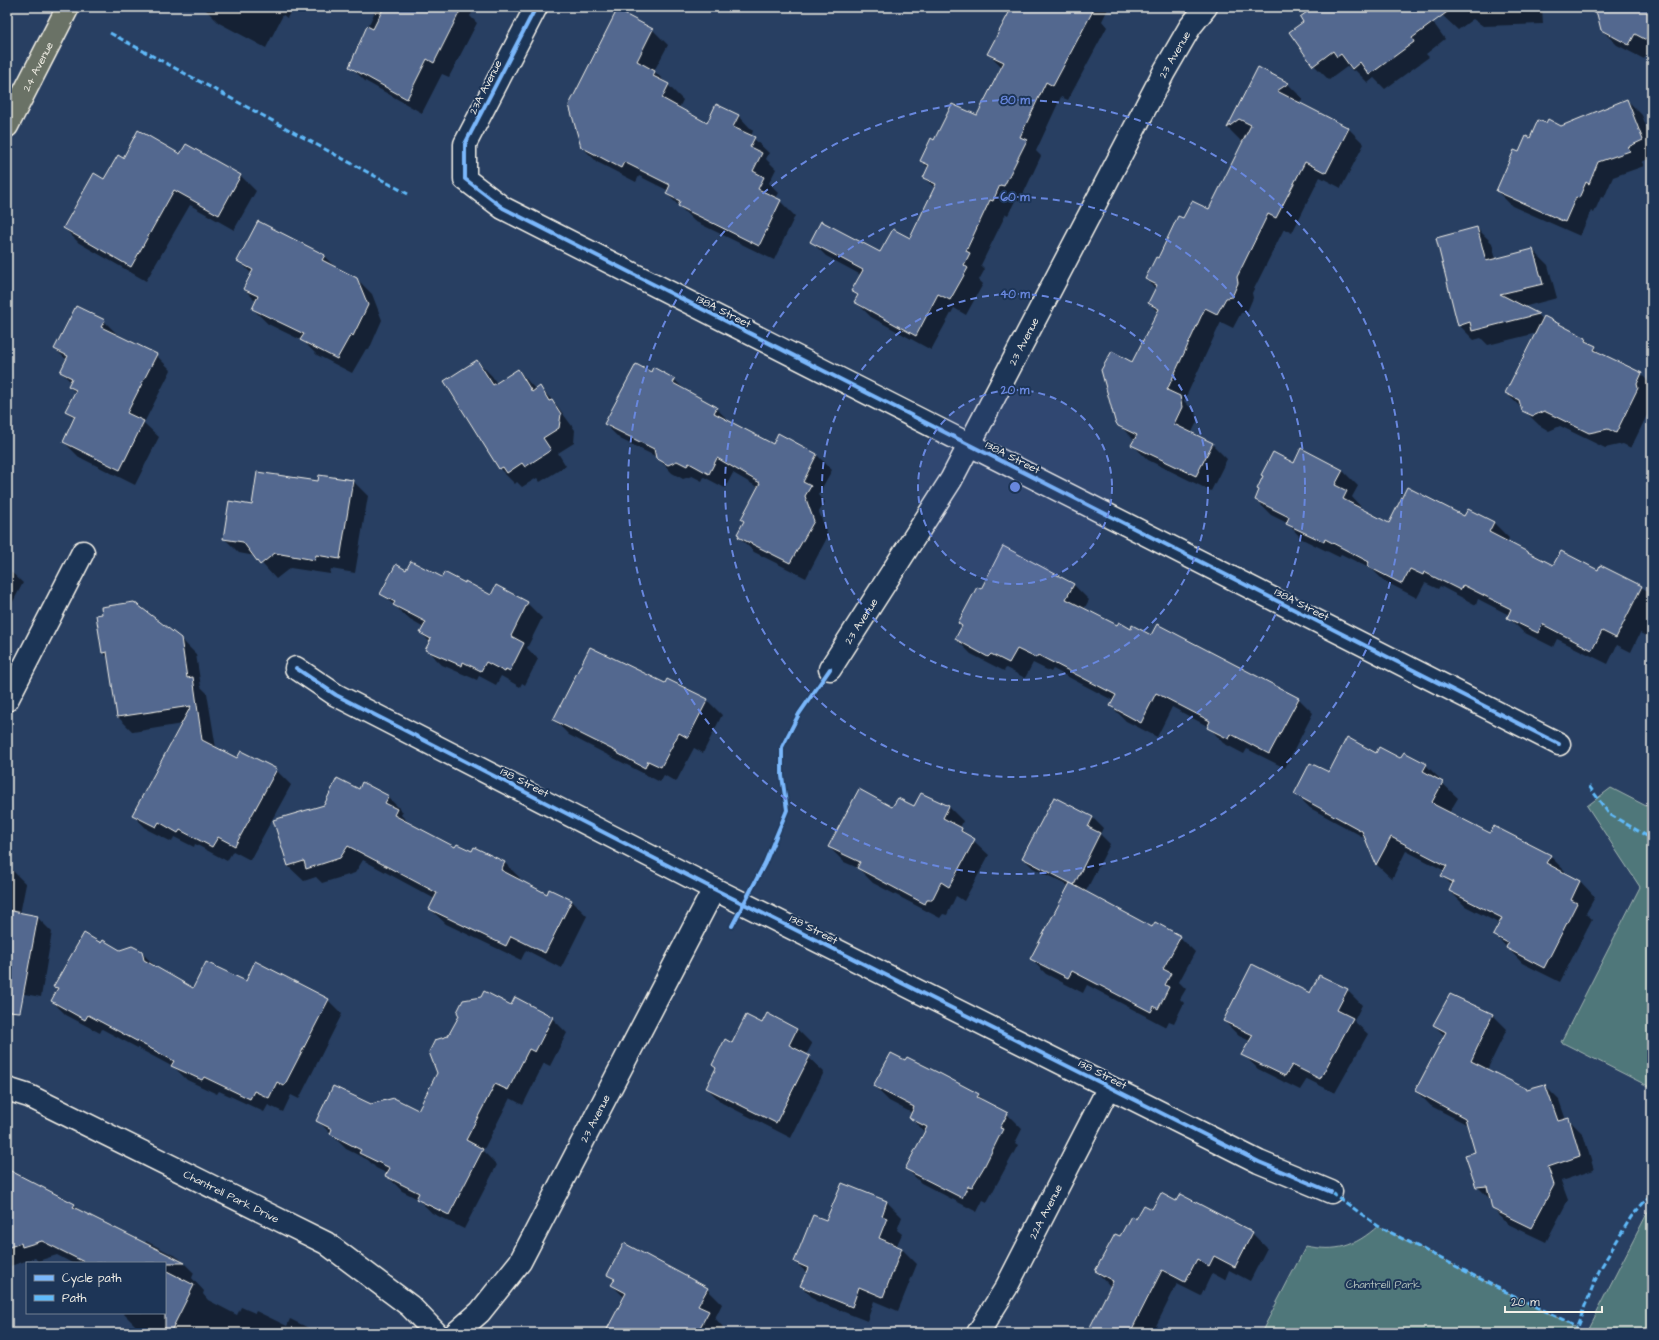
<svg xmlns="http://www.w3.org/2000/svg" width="1659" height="1340" font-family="'Architects Daughter',sans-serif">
<rect width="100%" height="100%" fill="#283f62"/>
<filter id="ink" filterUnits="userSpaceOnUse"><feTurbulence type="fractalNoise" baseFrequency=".025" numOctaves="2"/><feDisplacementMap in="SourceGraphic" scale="8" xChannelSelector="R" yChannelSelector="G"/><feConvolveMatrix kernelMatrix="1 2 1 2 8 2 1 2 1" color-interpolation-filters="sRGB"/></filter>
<g filter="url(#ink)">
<!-- green -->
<g fill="#4f777a" stroke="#a2b4b1">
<polygon points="1611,788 1652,809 1652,1088 1561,1042 1640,887 1587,806"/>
<path d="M 1652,1204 L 1652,1333 L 1261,1333 L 1306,1246 C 1337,1252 1354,1247 1378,1226 L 1496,1287 L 1586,1332 Z"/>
</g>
<!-- shadow -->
<g fill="#0007">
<polygon points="205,7 293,7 287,18 283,15 266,48 219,23 204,8"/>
<polygon points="377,7 476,7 470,16 477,23 449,77 442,74 422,113 365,81 350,66"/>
<polygon points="1013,7 1109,7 1102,21 1107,27 1068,100 1061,97 1036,151 1041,156 1020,201 1016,199 1008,215 1006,214 981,265 985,269 979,280 983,284 966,315 954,308 931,350 871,317 856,302 858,296 852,290 861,275 826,256 811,241 881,254 910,240 935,188 924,178 929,168 921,161 934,141 977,117 1002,67 988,53"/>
<polygon points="1316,7 1422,7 1445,39 1426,54 1429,57 1385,89 1374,78 1368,83 1355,70 1353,71 1348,66 1329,80 1314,65 1305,22"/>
<polygon points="1442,7 1542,7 1543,24 1483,26 1473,19 1458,30 1443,16"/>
<polygon points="1601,7 1652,7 1652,50 1650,48 1644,59 1617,45 1602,30"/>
<polygon points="653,30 668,45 654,71 683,100 679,108 707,124 738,115 753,131 751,136 769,153 766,159 776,169 769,183 779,193 776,198 780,201 795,216 774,260 694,221 667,194 669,191 639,176 636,182 597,162 582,147"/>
<polygon points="1258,69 1288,84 1303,99 1297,103 1349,129 1364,144 1341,188 1320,177 1292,233 1284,229 1252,293 1253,298 1247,312 1241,313 1233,328 1221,322 1184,401 1195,412 1197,422 1191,434 1212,444 1227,459 1211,491 1148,460 1133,445 1135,441 1119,425 1133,363 1158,312 1149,303 1156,289 1146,279 1183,219 1210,211 1243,143 1228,128"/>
<polygon points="1627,100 1642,115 1652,142 1652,157 1642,162 1644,166 1613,177 1604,198 1601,197 1594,213 1591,211 1580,236 1512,206 1497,191 1519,154 1531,139"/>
<polygon points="187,145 241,176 256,191 234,230 190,205 146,281 79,243 64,228 123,160 181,156"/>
<polygon points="1477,228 1492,243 1496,260 1533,250 1548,265 1557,298 1523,307 1538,314 1543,320 1585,339 1604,356 1641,374 1652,385 1652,405 1631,448 1623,444 1605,448 1560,426 1549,431 1539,425 1506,393 1537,333 1488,345 1481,338 1474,340 1459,325"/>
<polygon points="324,256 337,269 357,279 372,294 382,320 369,350 366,349 352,373 317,355 303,341 268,324 253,309 256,301 244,289 252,274 239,261"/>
<polygon points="104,321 119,336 156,355 171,370 144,423 159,437 135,485 79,457 64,442 75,419 66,411 76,393 69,386 71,382 61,372 67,360 55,349"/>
<polygon points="477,361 492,376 497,384 518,370 536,390 540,388 555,403 575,430 574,443 558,453 566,466 540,482 537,478 522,487 517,482 515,484 500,469 446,381"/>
<polygon points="651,373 675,380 686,391 716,408 732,424 773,445 779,435 817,455 832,470 818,495 825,502 819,512 828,536 806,578 754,552 739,537 759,488 733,473 725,488 704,477 702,481 692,476 683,479 672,473 657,457 620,439 605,424"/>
<polygon points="1294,464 1343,471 1358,486 1352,497 1361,507 1360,509 1390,524 1464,518 1468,510 1494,523 1509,538 1507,542 1554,566 1598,571 1600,566 1652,593 1652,639 1640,633 1631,652 1617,645 1608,664 1557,639 1553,647 1523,632 1508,617 1509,615 1478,599 1476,605 1440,586 1438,589 1425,583 1417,598 1384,581 1373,570 1341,554 1339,557 1302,539 1287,523 1271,515 1256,500 1260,491 1258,489"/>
<polygon points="353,481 368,496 355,573 331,569 330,574 290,568 276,579 255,556 239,553 224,538 319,482"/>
<polygon points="1004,547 1074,585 1089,600 1084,609 1118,627 1152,636 1298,698 1313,713 1285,768 1247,749 1244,754 1223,743 1209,727 1172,707 1157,737 1126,721 1111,706 1114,701 1053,669 1051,672 1033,663 1025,678 1006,668 1004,671 971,654 956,639"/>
<polygon points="7,568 23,583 8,611 7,610"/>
<polygon points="407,571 442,578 492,596 527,603 542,618 527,648 538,659 525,685 522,683 520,687 501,676 496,685 479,676 477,680 442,665 427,650 430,642 421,633 424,628 410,620 382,594"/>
<polygon points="181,639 196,654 201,687 207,693 216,748 238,759 276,770 291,785 250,860 233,851 227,861 195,844 194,847 174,837 172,842 148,830 133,815 182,724 133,732 118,717 109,659 103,652"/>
<polygon points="667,680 707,700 722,715 703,753 694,748 676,782 664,775 660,782 569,735 554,720 665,684"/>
<polygon points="1376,754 1426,765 1441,780 1440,781 1458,798 1449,813 1491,835 1550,856 1565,871 1564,873 1580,881 1595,897 1586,913 1592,919 1560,982 1522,963 1495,935 1500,924 1465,906 1450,891 1453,886 1443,876 1445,871 1406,851 1392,879 1377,865 1367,839 1310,808 1295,793 1329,774"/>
<polygon points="359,790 388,797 403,812 401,815 411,825 456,848 473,852 505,863 520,878 518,880 547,895 550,890 572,901 587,916 561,968 526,950 521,960 446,924 430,909 435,899 363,860 355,873 322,883 316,877 304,881 288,866 324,806"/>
<polygon points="1054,798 1093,818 1103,828 1100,834 1110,844 1085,893 1153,929 1180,937 1195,952 1179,982 1186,989 1180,999 1184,1003 1174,1023 1169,1021 1166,1027 1087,985 1083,993 1046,974 1031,959 1069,886 1033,868 1023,858"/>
<polygon points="948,806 963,821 960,828 989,855 964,901 956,896 947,915 943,914 940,918 873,883 858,868 844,862 829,847 893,808"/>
<polygon points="7,868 11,869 26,884 20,914 37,917 52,932 41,997 7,991"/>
<polygon points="102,944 120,951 141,952 156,967 193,989 328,1000 342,1014 299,1099 291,1095 283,1112 268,1105 264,1112 219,1091 217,1094 187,1080 175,1068 102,1029 100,1033 66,1015 52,1001 58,990 54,987"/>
<polygon points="1347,990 1362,1005 1354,1021 1368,1034 1335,1093 1307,1079 1300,1090 1258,1069 1243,1054 1250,1041 1239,1036 1224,1021 1310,994"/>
<polygon points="512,1006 552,1018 567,1033 550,1066 544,1063 523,1105 510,1098 483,1151 497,1165 464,1229 432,1213 418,1199 402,1191 387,1176 388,1174 376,1168 368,1160 346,1149 317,1120 371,1106 418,1112 438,1073 449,1037"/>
<polygon points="1493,1015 1507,1029 1487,1070 1527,1090 1544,1085 1559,1100 1566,1120 1569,1120 1583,1134 1594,1170 1561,1181 1568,1200 1546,1242 1508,1224 1493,1209 1491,1200 1477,1186 1476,1153 1468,1125 1431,1106 1416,1091 1445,1036 1434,1025"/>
<polygon points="762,1025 797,1029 812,1044 806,1055 824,1072 791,1138 722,1103 707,1088 716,1069 713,1065 733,1044"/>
<polygon points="874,1086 978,1095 986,1103 1007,1114 1022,1129 1015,1143 1018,1145 998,1182 987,1202 983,1200 977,1212 921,1183 906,1168 925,1132 910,1117 912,1113 889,1101"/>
<polygon points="7,1179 74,1205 83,1214 145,1244 146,1241 179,1258 194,1273 192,1278 204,1291 203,1294 208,1300 237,1315 241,1307 255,1313 256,1311 287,1326 290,1319 319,1333 149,1333 136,1326 123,1313 165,1313 165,1263 72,1263 57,1255 38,1261 35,1258 7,1267"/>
<polygon points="842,1184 887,1202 902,1217 897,1230 902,1234 896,1247 902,1249 917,1264 898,1311 874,1301 867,1321 816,1301 801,1286 807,1273 795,1262 827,1222"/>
<polygon points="1177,1202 1252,1233 1267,1248 1250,1281 1229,1270 1225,1280 1212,1273 1201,1296 1177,1284 1154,1330 1159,1333 1088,1333 1111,1287 1096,1271 1121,1238 1136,1220 1153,1211"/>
<polygon points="608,1275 707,1289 722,1304 715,1318 723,1327 720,1333 609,1333 625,1298 612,1285 615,1281"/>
</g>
<!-- building -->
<g fill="#52688f" stroke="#f4f1e8">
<polygon points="384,7 462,7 434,63 427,59 407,99 349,67 367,26 373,29"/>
<polygon points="1012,7 1095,7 1053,86 1046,82 1020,137 1027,140 1004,186 1000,185 993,201 990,200 966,251 970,253 964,265 968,268 950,300 938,294 916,336 854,302 858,295 851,291 863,270 810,242 821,221 880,252 893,229 910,238 936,184 923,178 929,165 920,161 931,138 934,140 952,104 977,115 1004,62 987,54"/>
<polygon points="1314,7 1454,7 1412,38 1414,42 1369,75 1360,62 1352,69 1341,54 1337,57 1333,51 1313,66 1289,32 1303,22 1300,17"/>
<polygon points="1582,7 1652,7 1652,43 1635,34 1629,45 1601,30 1597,14"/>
<polygon points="617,10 653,29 637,61 655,71 653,76 669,84 662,98 707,123 716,104 739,115 733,127 755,137 750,147 762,153 753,171 764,177 758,189 781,200 759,246 678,206 680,201 666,194 670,185 624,162 621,168 581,147 569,105"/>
<polygon points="1258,67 1289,83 1277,91 1349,128 1326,173 1305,162 1276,218 1268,214 1237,277 1238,283 1232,297 1226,298 1217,314 1205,308 1167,390 1180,396 1182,407 1174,424 1213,443 1196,476 1131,445 1137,435 1118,426 1115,421 1101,370 1112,351 1132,362 1159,309 1148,303 1157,285 1145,279 1156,257 1158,258 1178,216 1183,218 1192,201 1209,209 1251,125 1239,119 1227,128"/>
<polygon points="1627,99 1643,140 1628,147 1630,151 1598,162 1589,184 1586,182 1579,198 1576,197 1565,222 1496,191 1514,150 1519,152 1526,136 1530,138 1538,120 1546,123 1548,119 1561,126"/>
<polygon points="138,130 180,154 186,144 241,175 219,215 174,190 131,267 63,228 94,173 104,179 118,155 123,158"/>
<polygon points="258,221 325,255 322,260 357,278 368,305 353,336 351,334 337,359 300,340 304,334 252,309 258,296 243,289 253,270 237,261"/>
<polygon points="1477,227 1486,261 1533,249 1543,284 1500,294 1539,314 1472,331 1470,322 1458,326 1436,238"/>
<polygon points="76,306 105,320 101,327 157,354 127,413 144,421 120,470 63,442 75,416 65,411 76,390 68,386 72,378 60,372 68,356 54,349"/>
<polygon points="1544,316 1586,338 1585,341 1596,346 1594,350 1642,373 1637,384 1638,388 1616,433 1608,429 1589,433 1544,411 1533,416 1522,411 1519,400 1505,393"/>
<polygon points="477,360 493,385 518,369 532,392 540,386 549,401 552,400 561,414 559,428 543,438 551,450 525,467 522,463 507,473 503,467 499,469 444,381"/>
<polygon points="636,364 651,372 653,367 675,379 673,383 717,407 714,413 773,444 778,433 817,454 803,482 811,486 805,496 814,521 790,563 738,537 739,535 737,534 744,521 741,519 760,483 717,458 709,474 689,463 687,466 677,461 668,465 656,458 654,449 604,424"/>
<polygon points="1301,448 1343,470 1335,485 1347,491 1343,499 1389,523 1407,487 1464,516 1468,509 1494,522 1489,532 1553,565 1561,551 1598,570 1600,565 1642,586 1616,638 1602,631 1592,650 1542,624 1538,633 1507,618 1511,609 1463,585 1460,590 1424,572 1423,575 1410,569 1402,584 1367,566 1369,562 1325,539 1324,542 1286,524 1289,517 1255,500 1259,490 1257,489 1263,476 1261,475 1273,452 1294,463"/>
<polygon points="257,472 318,481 319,475 353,480 340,559 316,555 315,560 275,553 260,565 243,542 223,539 229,501 252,505"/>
<polygon points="1003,546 1074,584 1066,599 1117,625 1119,622 1131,629 1132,625 1151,635 1157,624 1299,698 1269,754 1231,734 1229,739 1207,728 1210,721 1156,693 1141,723 1110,706 1116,695 1038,655 1036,658 1017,649 1009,663 991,654 988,657 955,639 962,626 958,623 977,587 981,589"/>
<polygon points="411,561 442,577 444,572 465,583 465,581 491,595 496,585 528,602 511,636 524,643 510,671 506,669 505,672 486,662 481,671 463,662 462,666 425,650 431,639 420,633 426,622 393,605 395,602 380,594 396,564 406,570"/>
<polygon points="134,602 181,638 187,678 193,677 202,740 237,758 241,751 277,769 235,846 218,837 212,847 180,830 178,833 159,822 156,827 132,815 191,706 117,717 107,652 102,653 96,615 102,614 101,607"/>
<polygon points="590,647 665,683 667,679 708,699 688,738 679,733 661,767 648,761 645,768 617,753 617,752 553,720"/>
<polygon points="1347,737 1376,753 1379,747 1400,758 1404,752 1427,764 1423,771 1443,782 1432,802 1435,805 1490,833 1494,826 1551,855 1546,863 1580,881 1571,900 1577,903 1544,968 1506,948 1508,943 1493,935 1502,918 1449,891 1453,882 1441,876 1447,866 1391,837 1376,865 1362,831 1294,794 1310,763 1329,772"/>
<polygon points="337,778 359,789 362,782 389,796 385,803 397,809 394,815 455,847 457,844 472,851 474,847 505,862 501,870 547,894 549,889 572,900 545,953 511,936 506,946 429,909 437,893 348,846 340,858 306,869 304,861 288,866 273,820 324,805"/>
<polygon points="859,789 892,807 898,798 914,806 921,793 949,806 943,818 962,828 961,831 975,839 949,887 941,882 932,900 927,900 925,904 857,868 860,862 828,847"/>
<polygon points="1054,797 1093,817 1088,827 1100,833 1074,885 1022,858"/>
<polygon points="1070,883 1152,927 1155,922 1181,936 1163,969 1171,973 1165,985 1169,987 1158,1009 1154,1006 1151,1012 1072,971 1068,978 1030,959"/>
<polygon points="7,910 38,916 20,1012 7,1011"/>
<polygon points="84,933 101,943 103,940 120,950 132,946 142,951 144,960 193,988 206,962 246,981 255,961 329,999 284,1086 277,1082 269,1098 254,1091 250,1099 204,1077 202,1080 171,1066 174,1061 88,1015 85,1020 51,1001 58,988 53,987"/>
<polygon points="1252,964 1310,993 1319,975 1348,989 1337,1010 1353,1018 1320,1079 1292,1065 1285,1076 1241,1055 1253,1035 1223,1021"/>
<polygon points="484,991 511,1005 515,997 553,1017 535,1052 529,1049 508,1090 495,1084 466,1140 483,1149 449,1215 416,1199 419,1193 385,1176 390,1168 359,1153 361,1150 330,1134 332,1129 316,1121 333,1086 371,1104 394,1098 418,1110 437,1073 429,1052 435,1040 448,1036 459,1016 457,1012 463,1000 481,997"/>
<polygon points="1450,994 1493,1014 1471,1061 1527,1089 1545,1084 1558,1121 1569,1118 1580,1156 1548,1167 1554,1185 1531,1228 1492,1209 1487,1186 1476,1187 1465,1155 1475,1152 1465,1118 1415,1091 1446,1032 1433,1025"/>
<polygon points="767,1013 797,1029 789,1045 810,1056 776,1123 706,1088 716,1068 712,1065 725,1039 732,1043 746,1015 762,1023"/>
<polygon points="891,1053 905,1060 907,1057 941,1074 979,1094 977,1097 1008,1113 1000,1128 1003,1129 984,1167 972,1187 968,1186 962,1198 905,1169 927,1127 909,1118 914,1107 873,1086"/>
<polygon points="7,1169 75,1204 73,1207 185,1263 86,1263 42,1241 22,1247 21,1243 7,1248"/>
<polygon points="842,1183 887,1201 882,1216 887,1218 879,1238 902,1248 883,1297 859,1287 852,1307 800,1286 808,1268 794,1262 813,1215 826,1220"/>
<polygon points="1161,1193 1176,1201 1180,1194 1253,1232 1235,1267 1214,1256 1209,1266 1197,1259 1185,1282 1162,1270 1130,1333 1087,1333 1113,1281 1095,1271 1115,1234 1120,1236 1131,1216 1136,1219 1144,1205 1152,1209"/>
<polygon points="624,1243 708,1288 698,1306 709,1311 697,1333 605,1333 626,1293 611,1285 615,1279 607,1275"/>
<polygon points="165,1270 194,1285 170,1333 165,1333"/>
</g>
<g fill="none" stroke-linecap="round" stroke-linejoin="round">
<!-- minor casing -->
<g stroke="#f4f1e8" stroke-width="25">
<g id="minor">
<polyline points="536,7 465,144 465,179 503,208 1559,744"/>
<polyline points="296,668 336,695 714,889 1259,1162 1331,1192"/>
<path id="s1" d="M 830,669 L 951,480 L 1164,72 L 1190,27 L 1206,7"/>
<polyline points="7,700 83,552"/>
<path id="s2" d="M 7,1089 L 29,1096 L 326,1243 L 410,1306 L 436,1333"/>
<path id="s3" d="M 456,1333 L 480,1312 L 520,1262 L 714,889"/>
<path id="s4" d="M 978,1333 L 1006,1288 L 1109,1087"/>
</g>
</g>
<!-- major casing -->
<g stroke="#f4f1e8" stroke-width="25">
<g id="major">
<path id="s5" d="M 7,126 L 68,7"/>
</g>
</g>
<!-- minor -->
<use href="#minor" stroke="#1d3557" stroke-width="22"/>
<!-- major -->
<use href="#major" stroke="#6a7266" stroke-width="22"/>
<!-- quiet -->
<g stroke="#60bafa" stroke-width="3" stroke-dasharray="6 3" stroke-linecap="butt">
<polyline points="110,33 408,194"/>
<polyline points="1589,786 1609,814 1652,839"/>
<polyline points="1331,1192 1378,1226 1496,1287 1576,1326"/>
<polyline points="1574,1333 1599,1271 1631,1217 1652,1193"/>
</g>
<!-- cycleway casing -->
<g stroke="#1d3557" stroke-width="6">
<g id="cycleway">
<polyline points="536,7 465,144 465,179 503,208 1559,744"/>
<polyline points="296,668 336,695 714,889 1259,1162 1331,1192"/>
<polyline points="732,926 765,863 787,810 782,776 782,747 799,714 830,669"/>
</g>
</g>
<!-- cycleway -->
<use href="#cycleway" stroke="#7ab7fb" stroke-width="4"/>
</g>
</g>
<!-- distance rings -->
<circle cx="1015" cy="487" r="97" fill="#6887de" fill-opacity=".12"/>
<g fill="none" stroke="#6887de" stroke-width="2" stroke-dasharray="7 5">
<circle cx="1015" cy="487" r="97"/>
<circle cx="1015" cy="487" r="193"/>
<circle cx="1015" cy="487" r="290"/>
<circle cx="1015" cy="487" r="387"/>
</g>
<g text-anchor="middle" stroke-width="4" stroke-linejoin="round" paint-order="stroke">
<!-- street labels -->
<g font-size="11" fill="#f4f1e8" stroke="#1d3557">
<text dy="4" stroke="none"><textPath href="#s1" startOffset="705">23 Avenue</textPath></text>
<text dy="4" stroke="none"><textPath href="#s5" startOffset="67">24 Avenue</textPath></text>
<text transform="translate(485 87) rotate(-63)" y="4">23A Avenue</text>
<text transform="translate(724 311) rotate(27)" y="4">138A Street</text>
<text dy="4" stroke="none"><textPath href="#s1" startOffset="381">23 Avenue</textPath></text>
<text transform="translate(1013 457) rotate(27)" y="4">138A Street</text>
<text transform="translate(1302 604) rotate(27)" y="4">138A Street</text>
<text dy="4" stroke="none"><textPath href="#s1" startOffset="57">23 Avenue</textPath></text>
<text transform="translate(525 782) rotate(27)" y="4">138 Street</text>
<text transform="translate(814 929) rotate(27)" y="4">138 Street</text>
<text transform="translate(1103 1074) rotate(27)" y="4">138 Street</text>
<text dy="4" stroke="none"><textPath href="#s3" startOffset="258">23 Avenue</textPath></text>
<text dy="4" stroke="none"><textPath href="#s2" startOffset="249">Chantrell Park Drive</textPath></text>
<text dy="4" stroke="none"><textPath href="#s4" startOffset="139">22A Avenue</textPath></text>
</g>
<!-- park labels -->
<g font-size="11" fill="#b2c0bc" stroke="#1d3557">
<text x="1383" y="1288">Chantrell Park</text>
</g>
</g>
<circle cx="1015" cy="487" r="6" fill="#6887de" stroke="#1d3557" stroke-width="2"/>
<g font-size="12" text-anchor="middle" font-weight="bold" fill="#6887de" stroke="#1d3557" stroke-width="4" stroke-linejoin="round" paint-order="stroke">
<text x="1015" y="104">80 m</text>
<text x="1015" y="201">60 m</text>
<text x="1015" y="298">40 m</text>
<text x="1015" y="394">20 m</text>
</g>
<!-- margin -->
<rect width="1659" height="1340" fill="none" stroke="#1d3557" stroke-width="24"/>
<rect x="12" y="12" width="1635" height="1316" fill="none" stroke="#f4f1e8" stroke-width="1.5" filter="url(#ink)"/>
<!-- legend -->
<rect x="26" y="1262" width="140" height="52" fill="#1d3557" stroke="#738091"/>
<rect x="34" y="1275" width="20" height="6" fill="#7ab7fb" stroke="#738091"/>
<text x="62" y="1282" font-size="12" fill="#f4f1e8">Cycle path</text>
<rect x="34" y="1295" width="20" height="6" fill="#60bafa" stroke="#738091"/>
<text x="62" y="1302" font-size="12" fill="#f4f1e8">Path</text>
<!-- scale -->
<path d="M1505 1306v6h97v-6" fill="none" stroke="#f4f1e8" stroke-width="2"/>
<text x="1511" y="1306" font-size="12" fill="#f4f1e8" stroke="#1d3557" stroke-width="3" paint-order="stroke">20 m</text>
</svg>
